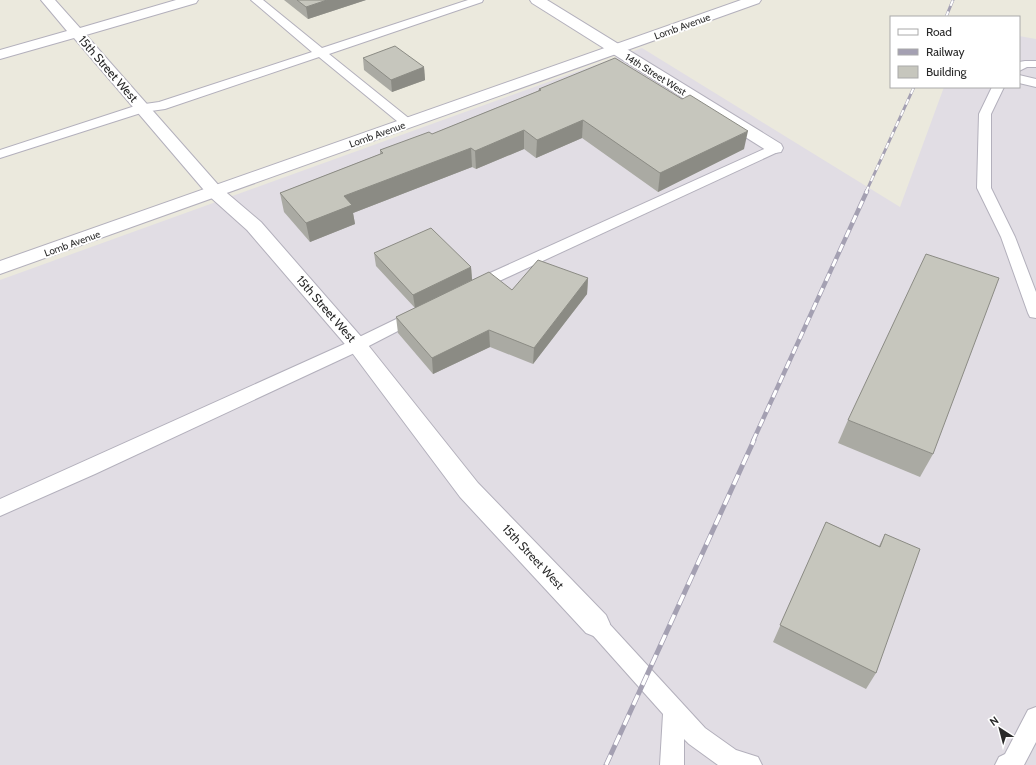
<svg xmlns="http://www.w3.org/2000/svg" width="1036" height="765" font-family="Cabin,sans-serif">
<rect width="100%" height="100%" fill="#ebe9dd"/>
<!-- industrial -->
<polygon fill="#e1dde4" points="1019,36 1036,39 1036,765 0,765 0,280 642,48 900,207 944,87 1019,87"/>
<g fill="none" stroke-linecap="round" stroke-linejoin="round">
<!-- lane casing -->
<g stroke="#b3b0bc" stroke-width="2">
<g id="lane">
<polygon points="251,0 263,0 322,48 468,0 483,0 482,2 329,54 411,120 413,123 411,126 403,126 319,57 165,109 144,112 0,158 0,150 138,105 159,102 312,52"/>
<polygon points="1025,61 1036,61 1036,67 1027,67 1019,71 1019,62"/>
<polygon points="1019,75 1036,79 1036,87 1019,83"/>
<polygon points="992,87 1004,87 991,114 991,188 1015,237 1036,292 1036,318 1030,317 1028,313 1001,237 977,188 979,114"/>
<polygon points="775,144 780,145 782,148 780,151 480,290 475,291 470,290 467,286 470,282"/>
<polygon points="417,309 423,310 425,314 423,318 363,349 95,474 0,516 0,499 351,341"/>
<polygon points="596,614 603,617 705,728 736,750 758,757 762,765 718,765 689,744 684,739 684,765 660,765 663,714 589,631 585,624 589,617"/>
<polygon points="1036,707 1036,742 1024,765 995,765 999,757 1005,754 1028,710"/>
</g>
</g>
<!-- street casing -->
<g stroke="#b3b0bc" stroke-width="2">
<g id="street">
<polygon points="41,0 55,0 80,28 176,0 198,0 196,3 86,35 221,188 261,222 364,340 478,483 606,615 610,624 606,633 596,637 586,633 460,497 350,350 247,230 209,196 74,38 0,59 0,50 67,31"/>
<polygon points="530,0 547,0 781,144 783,148 781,152 775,153 769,152 532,3"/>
</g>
</g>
<!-- secondary casing -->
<g stroke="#b3b0bc" stroke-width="2">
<polygon id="secondary" points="741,0 761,0 759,3 0,274 0,261"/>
</g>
<!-- lane -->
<use href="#lane" fill="#fff" fill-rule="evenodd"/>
<!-- street -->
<use href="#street" fill="#fff" fill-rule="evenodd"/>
<!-- secondary -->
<use href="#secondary" fill="#fff" fill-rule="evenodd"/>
<!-- rail-far2 casing -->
<g stroke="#a4a0b2" stroke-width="3">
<g id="rail-far2">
<polyline points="946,17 953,0"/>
<polyline points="866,192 914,87"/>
</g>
</g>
<!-- rail-far1 casing -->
<g stroke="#a4a0b2" stroke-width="4.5">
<polyline id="rail-far1" points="753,441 867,191"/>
</g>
<!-- rail casing -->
<g stroke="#a4a0b2" stroke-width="5">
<polyline id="rail" points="606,765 754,440"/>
</g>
<!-- rail-far2 -->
<use href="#rail-far2" stroke="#fff" stroke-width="2" stroke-dasharray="6" stroke-linecap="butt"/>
<!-- rail-far1 -->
<use href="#rail-far1" stroke="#fff" stroke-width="3" stroke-dasharray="8" stroke-linecap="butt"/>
<!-- rail -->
<use href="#rail" stroke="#fff" stroke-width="3.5" stroke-dasharray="11" stroke-linecap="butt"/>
</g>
<!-- wall -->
<g fill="#aaaaa3">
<polygon points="284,0 366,0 308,19"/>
<polygon points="363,58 424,67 425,80 392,92 364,70"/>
<polygon points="539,89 744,149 658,192 582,138 536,158 524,149 476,169 472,167 353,213 355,224 310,242 284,212 280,193 380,154 380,150 432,134 538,91"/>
<polygon points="374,253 471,267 472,280 512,290 588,278 587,294 533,364 490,347 433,374 398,333 396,317 415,308 376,266"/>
<polygon points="848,420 933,454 920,477 838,443"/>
<polygon points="826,522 879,546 885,534 876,673 866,689 773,642"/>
</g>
<!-- shaded-wall -->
<g fill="#8b8b84">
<polygon points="327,0 366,0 308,19 306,7"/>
<polygon points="424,67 425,80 392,92 391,80"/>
<polygon points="583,120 582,138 536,158 537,140"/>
<polygon points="524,130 524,149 476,169 475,151"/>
<polygon points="748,131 744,149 658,192 660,173"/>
<polygon points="471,148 472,167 353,213 355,224 310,242 306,223 344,196"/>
<polygon points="471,267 472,280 415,308 413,295"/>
<polygon points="588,278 587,294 533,364 534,348"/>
<polygon points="489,330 490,347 433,374 432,358"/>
</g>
<!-- building -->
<g fill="#c6c6bd" stroke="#8b8b84">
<polygon points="297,0 327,0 306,7"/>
<polygon points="395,46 424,67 391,80 363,58"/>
<polygon points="615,58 682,99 690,95 748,131 660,173 583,120 537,140 524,130 475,151 471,148 344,196 352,205 306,223 280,193 383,153 380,150 429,132 432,134 541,90 539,89"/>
<polygon points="431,228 471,267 413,295 374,253"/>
<polygon points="926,254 999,278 933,454 848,420"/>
<polygon points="538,260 588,278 534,348 489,330 432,358 396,317 489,272 512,290"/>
<polygon points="826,522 880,547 885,534 920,549 876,673 780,625"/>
</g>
<g text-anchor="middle" stroke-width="4" stroke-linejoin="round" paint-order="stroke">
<!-- far-street labels -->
<g font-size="10" fill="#2a2a2a" stroke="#fff">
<text transform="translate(682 26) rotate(-20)" y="4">Lomb Avenue</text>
<text transform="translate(656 74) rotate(32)" y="4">14th Street West</text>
<text transform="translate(377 134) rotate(-20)" y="4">Lomb Avenue</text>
<text transform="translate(72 243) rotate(-20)" y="4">Lomb Avenue</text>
</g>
<!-- street labels -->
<g font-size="12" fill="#2a2a2a" stroke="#fff">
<text transform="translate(108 69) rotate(49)" y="4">15th Street West</text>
<text transform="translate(326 309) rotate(49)" y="4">15th Street West</text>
<text transform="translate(533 557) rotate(47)" y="4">15th Street West</text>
</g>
</g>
<!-- legend -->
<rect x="890" y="16" width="130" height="72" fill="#ffffff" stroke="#aaaaaa"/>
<rect x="898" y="29" width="20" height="6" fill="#ffffff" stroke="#aaaaaa"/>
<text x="926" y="36" font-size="12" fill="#2a2a2a">Road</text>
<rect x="898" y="49" width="20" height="6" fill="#a4a0b2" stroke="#aaaaaa"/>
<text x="926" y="56" font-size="12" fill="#2a2a2a">Railway</text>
<rect x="898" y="66" width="20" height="12" fill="#c6c6bd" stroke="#aaaaaa"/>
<text x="926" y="76" font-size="12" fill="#2a2a2a">Building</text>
<!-- north arrow -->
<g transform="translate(1000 729) rotate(324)" stroke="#ffffff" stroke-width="3" paint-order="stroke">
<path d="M0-3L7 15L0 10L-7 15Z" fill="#2a2a2a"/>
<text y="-6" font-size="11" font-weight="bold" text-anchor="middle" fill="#2a2a2a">N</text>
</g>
</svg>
